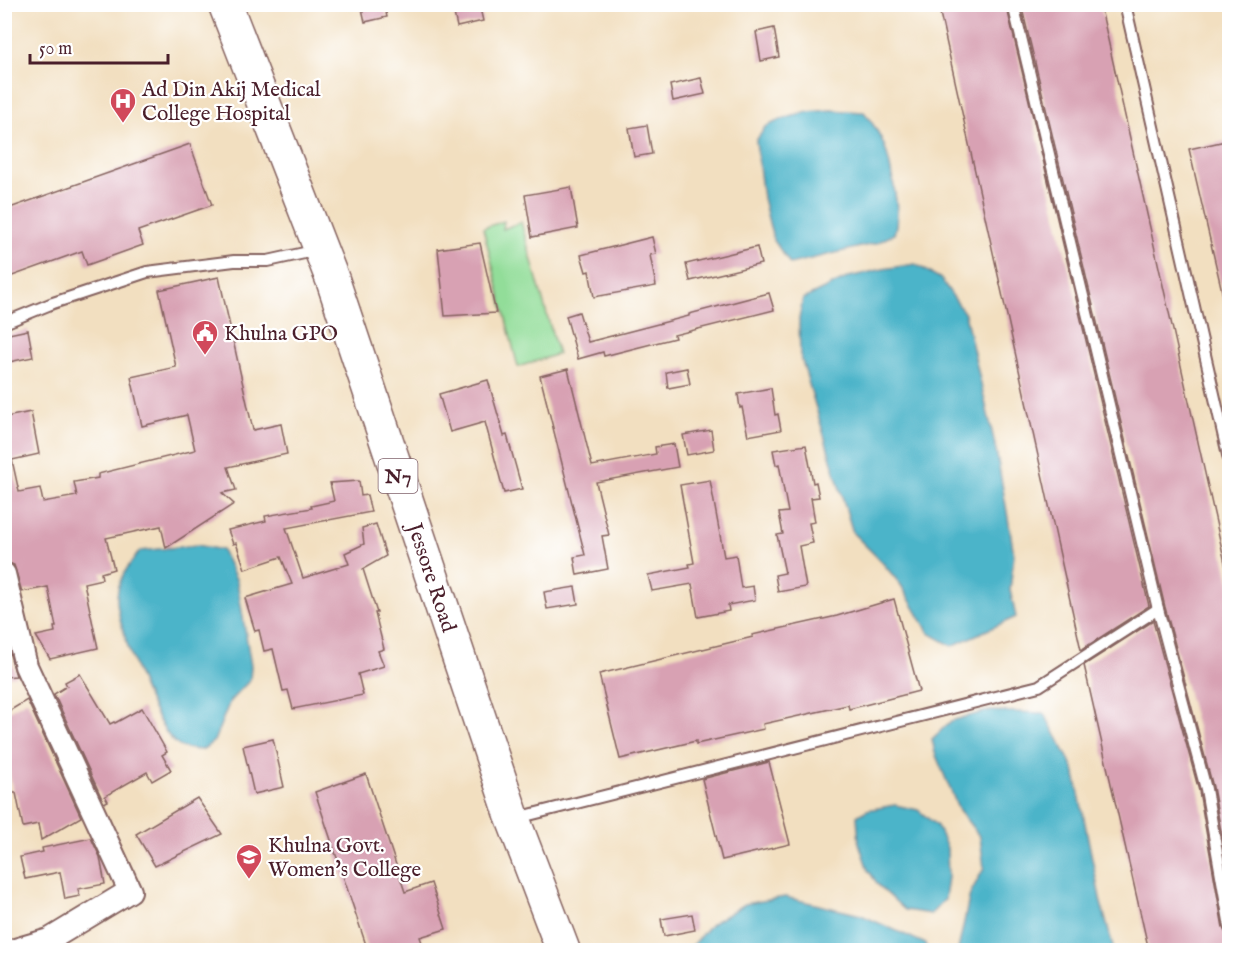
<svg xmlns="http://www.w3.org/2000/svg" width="1234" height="955" font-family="'IM FELL English',serif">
<rect width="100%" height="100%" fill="#fff"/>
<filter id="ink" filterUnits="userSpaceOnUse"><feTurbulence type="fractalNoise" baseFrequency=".0167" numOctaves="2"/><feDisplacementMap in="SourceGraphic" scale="12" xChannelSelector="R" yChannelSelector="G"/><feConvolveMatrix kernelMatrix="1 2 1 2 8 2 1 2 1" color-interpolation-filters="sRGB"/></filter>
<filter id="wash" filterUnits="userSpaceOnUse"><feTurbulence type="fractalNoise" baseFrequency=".008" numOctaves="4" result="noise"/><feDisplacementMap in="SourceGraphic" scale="24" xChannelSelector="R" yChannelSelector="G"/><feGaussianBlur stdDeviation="1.35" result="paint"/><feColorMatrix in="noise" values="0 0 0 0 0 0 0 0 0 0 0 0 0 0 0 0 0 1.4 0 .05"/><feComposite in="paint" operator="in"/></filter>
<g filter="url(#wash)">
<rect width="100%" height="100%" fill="#f2dfc0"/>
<!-- green -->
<polygon fill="#92dd99" stroke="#6e7e62" stroke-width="1.5" points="504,221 503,229 521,222 558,354 518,367 483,228"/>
<!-- water -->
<g fill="#4bb4c9" stroke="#4a6a7a" stroke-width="1.5">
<path d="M 830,110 L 864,112 C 886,140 888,153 894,187 C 897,206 899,216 894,234 L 877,243 L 790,264 L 773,239 L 763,198 L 756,141 L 765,127 L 780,120 L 807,112 Z"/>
<polygon points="915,264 941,279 965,314 995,445 1006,506 1014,555 1010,590 1016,617 952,646 929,633 901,585 881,561 853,533 800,354 799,319 803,299 849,277 883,269"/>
<path d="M 197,545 L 222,550 L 237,581 L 251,666 L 250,680 L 230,701 L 214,741 L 202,750 C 195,749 185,750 179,746 C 155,730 118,629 117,600 C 117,579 128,566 140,551 Z"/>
<polygon points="988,711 1044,713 1074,769 1101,903 1114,950 958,950 970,894 984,868 980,837 959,810 935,753 932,739 951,721"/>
<polygon points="895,805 918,810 937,826 947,848 948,877 945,899 931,914 905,910 879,886 868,870 859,843 857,816 867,810"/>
<polygon points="785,897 861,915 926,944 927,950 688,950 711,924 745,904"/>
</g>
<g id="blocks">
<!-- building -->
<g fill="#d8a1b3">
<polygon points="361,4 384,4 387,17 365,22"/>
<polygon points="452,4 479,4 483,21 457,27"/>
<polygon points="938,4 1006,4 1149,606 1081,650"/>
<polygon points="1021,4 1100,4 1230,585 1230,880 1213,787 1165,607"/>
<polygon points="774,28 779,57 761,61 756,32"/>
<polygon points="701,78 705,94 673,101 670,85"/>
<polygon points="647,125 652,154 634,157 629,128"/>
<polygon points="1230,140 1230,299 1224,300 1189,149"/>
<polygon points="190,144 212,205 138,231 143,245 87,265 82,251 4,279 4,210"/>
<polygon points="571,187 578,228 532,237 525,195"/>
<polygon points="652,237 656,254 650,255 656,286 594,297 589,271 586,272 581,255"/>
<polygon points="480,243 496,313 445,316 438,249"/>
<polygon points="757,247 761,264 690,281 686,264"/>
<polygon points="219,277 253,430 281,424 287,454 228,467 236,490 222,493 234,504 166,548 161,526 106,538 114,569 101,573 102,579 84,583 98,648 50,659 36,636 55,632 54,627 56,627 48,587 22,592 14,565 4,561 4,421 7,421 6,417 31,412 39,454 12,460 19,492 40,488 43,502 77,496 74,482 98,478 98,474 195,450 187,415 142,426 131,377 176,367 159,290"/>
<polygon points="769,293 774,310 674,335 675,338 604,356 603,352 578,359 566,316 579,312 588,342 689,316 689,314"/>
<polygon points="28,330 33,357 4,363 4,335"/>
<polygon points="687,368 690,384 668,388 666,372"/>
<polygon points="568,369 592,466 656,454 655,447 674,444 678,467 596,482 609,535 602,536 608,569 577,575 574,557 585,555 540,376"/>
<polygon points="488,380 504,436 507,435 522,489 504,493 485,422 450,432 439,394"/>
<polygon points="771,388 775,415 778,414 781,430 748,436 742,407 740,408 738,394"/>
<polygon points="711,430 714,450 687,455 683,435"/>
<polygon points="806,445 813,483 816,482 819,497 811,498 815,522 809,523 813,543 799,546 806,587 778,592 775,575 785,573 777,535 783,534 779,513 788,512 779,464 776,465 773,450"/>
<polygon points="710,480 724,557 736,555 741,588 753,586 755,600 728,605 729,611 698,617 692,584 652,591 648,575 690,567 689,564 694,563 680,485"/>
<polygon points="359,481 361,496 367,495 371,512 286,528 303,578 349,564 345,553 364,544 362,528 376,524 386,556 363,569 377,613 375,613 384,649 378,651 384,666 358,674 363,695 293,709 288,690 283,691 273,649 264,651 259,630 255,631 245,598 292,584 281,557 245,569 236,543 233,544 228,530 266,521 265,516 312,508 311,506 334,501 330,483"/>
<polygon points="575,587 578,604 547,609 544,592"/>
<polygon points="894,599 919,691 849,709 848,705 763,724 764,729 696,744 696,741 620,759 599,674 753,637 752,635 837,616"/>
<polygon points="1153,621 1199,791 1223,928 1225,932 1230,934 1230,947 1218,948 1218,951 1149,951 1084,665"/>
<polygon points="4,634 16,676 4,677"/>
<polygon points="80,674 110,724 114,722 115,723 142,708 167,752 162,755 171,770 152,781 147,772 105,796 108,801 104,803 54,694 67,686 65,682"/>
<polygon points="27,700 81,817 41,840 38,824 23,827 16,793 13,793 8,766 4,767 4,714"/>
<polygon points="273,739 284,787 254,794 243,746"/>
<polygon points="769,762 790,844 722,860 702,779"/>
<polygon points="366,774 405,892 431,883 446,929 420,937 425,951 368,951 315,792"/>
<polygon points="197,798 222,834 155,866 136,834"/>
<polygon points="91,838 100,857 105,884 78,889 80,896 65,899 60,872 25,879 20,857 43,852 42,848"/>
<polygon points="692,914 695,930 664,936 661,919"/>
</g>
</g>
</g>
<g filter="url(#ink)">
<use href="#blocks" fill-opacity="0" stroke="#85625f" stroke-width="1.5"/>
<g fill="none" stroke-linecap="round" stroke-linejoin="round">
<!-- service casing -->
<g stroke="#85625f" stroke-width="14">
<g id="service">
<polyline points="1013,4 1158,609 1206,789 1230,927"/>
<polyline points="1125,4 1230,464"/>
<polyline points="4,323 53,303 147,272 234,261 268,261 318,250"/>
<polyline points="517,818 1039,686 1158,609"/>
</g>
</g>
<!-- minor casing -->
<g stroke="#85625f" stroke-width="26">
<polyline id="minor" points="4,574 26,666 130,891 49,940 15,950"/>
</g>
<!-- trunk casing -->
<g stroke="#85625f" stroke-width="36">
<g id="trunk">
<path id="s1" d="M 225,4 L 333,281 L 513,819 L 563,950"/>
</g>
</g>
<!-- service -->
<use href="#service" stroke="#fff" stroke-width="10"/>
<!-- minor -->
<use href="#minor" stroke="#fff" stroke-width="22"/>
<!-- trunk -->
<use href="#trunk" stroke="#fff" stroke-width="33"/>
</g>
</g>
<!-- icons -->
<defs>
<g id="hospital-pin" transform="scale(1.35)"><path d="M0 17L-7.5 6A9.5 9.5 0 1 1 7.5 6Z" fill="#d1495b" stroke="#fff"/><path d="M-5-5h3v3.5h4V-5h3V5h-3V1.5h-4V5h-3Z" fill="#fff"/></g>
<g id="civic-pin" transform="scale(1.35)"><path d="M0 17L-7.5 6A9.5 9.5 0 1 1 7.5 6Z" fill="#d1495b" stroke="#fff"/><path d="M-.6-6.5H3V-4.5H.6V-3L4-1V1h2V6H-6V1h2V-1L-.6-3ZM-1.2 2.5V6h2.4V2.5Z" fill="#fff"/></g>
<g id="university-pin" transform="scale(1.35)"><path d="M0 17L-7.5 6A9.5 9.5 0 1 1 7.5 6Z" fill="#d1495b" stroke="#fff"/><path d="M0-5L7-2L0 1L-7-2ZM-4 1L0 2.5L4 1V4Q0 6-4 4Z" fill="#fff"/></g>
</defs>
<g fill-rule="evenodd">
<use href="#hospital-pin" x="123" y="101"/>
<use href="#civic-pin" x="205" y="333"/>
<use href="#university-pin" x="249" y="857"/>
</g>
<g text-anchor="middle" stroke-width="4.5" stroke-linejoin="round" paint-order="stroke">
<!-- shield labels -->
<rect fill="#fff" stroke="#80626b" stroke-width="1.5" x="378.5" y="459" width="39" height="34" rx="4.5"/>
<g font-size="20" font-weight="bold" fill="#4a1f2b">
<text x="398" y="483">N7</text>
</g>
<!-- poi labels -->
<g font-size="21" fill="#4a1f2b" stroke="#fff" text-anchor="start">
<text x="142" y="96">Ad Din Akij Medical<tspan x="142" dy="24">College Hospital</tspan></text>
<text x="224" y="340">Khulna GPO</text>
<text x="268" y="852">Khulna Govt.<tspan x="268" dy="24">Women's College</tspan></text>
</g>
<!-- street labels -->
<g font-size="21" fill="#4a1f2b" stroke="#fff">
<text dy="7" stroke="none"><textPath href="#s1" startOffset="610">Jessore Road</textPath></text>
</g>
</g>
<!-- margin -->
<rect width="1234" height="955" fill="none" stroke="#fff" stroke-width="24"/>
<!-- scale -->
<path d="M30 54v9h138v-9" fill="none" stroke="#4a1f2b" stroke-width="3"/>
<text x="39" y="54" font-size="18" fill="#4a1f2b" stroke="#ffffff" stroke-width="4.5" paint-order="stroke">50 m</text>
</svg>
